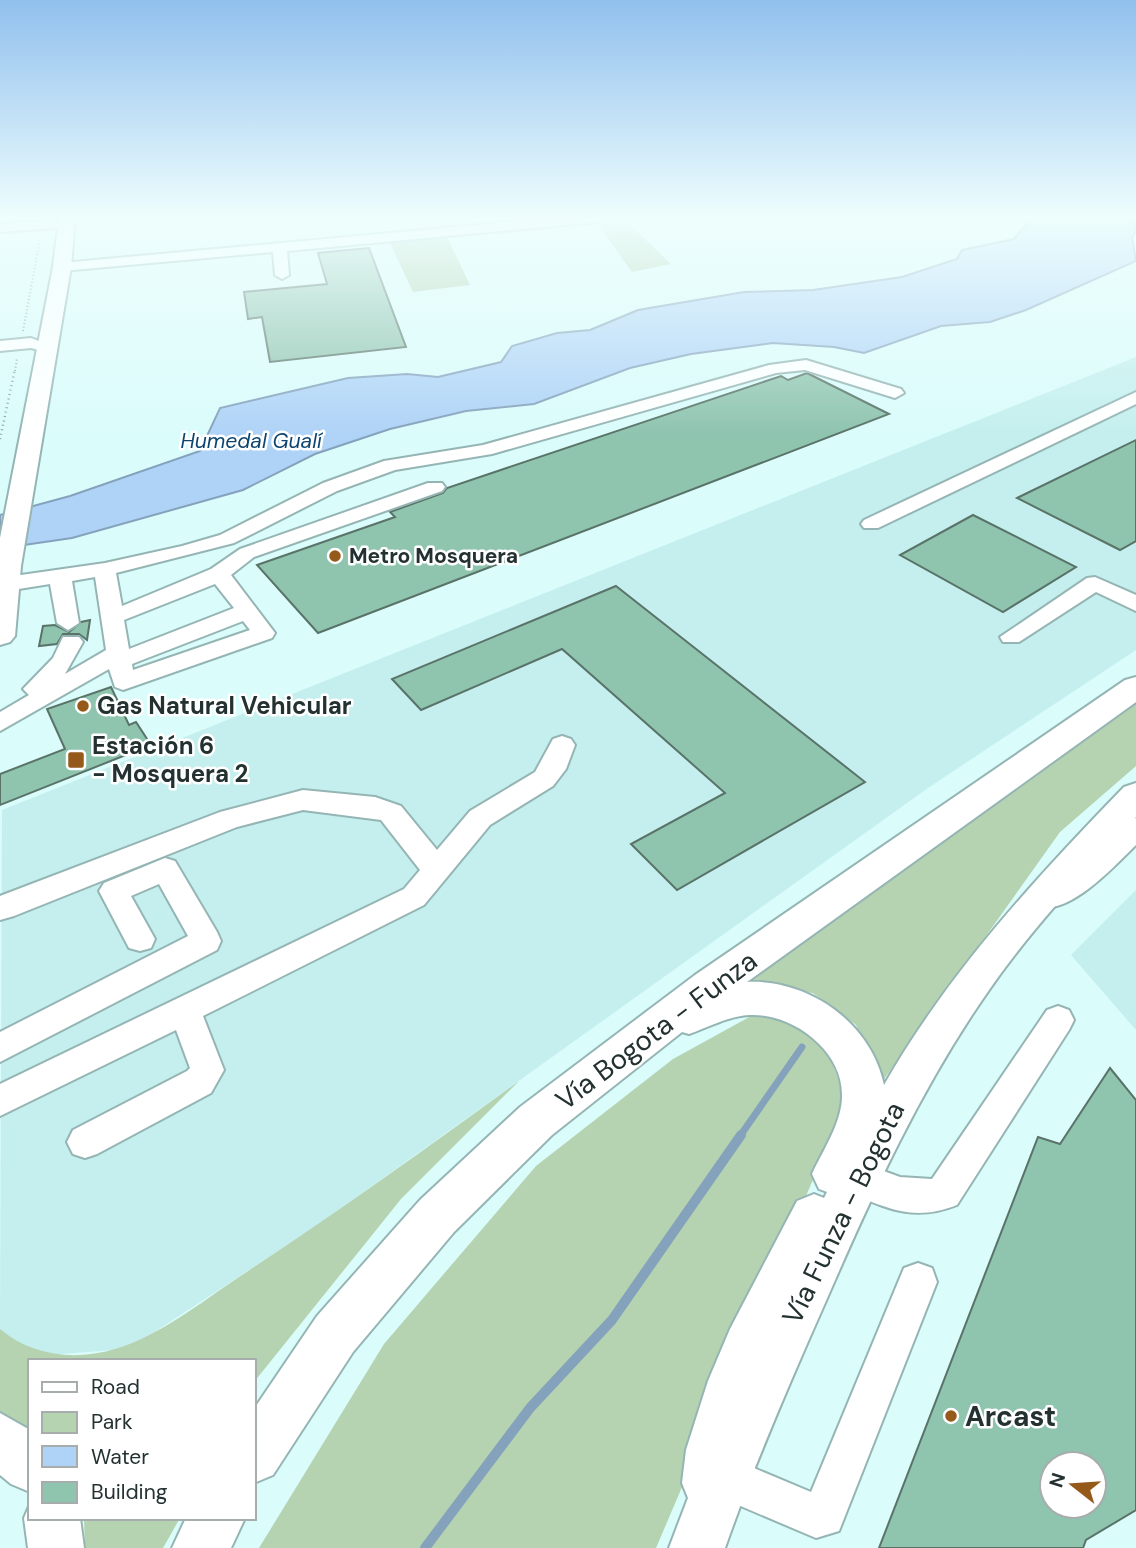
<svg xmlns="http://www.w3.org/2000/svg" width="1136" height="1548" font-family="'DM Sans',sans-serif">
<rect width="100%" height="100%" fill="#dafcfb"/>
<!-- built -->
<g fill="#c4efee">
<polygon points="1136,357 1136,650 928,788 316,1226 147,1337 113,1350 49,1355 18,1344 0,1329 2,810"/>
<polygon points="1136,890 1136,1030 1071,955"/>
</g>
<!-- green -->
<g fill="#b5d2b1">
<polygon points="627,222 671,264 632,272 598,225"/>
<polygon points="447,237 470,285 413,292 390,243"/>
<polygon points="1136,701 1136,766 1060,832 882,1082 856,1025 813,993 744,985"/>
<polygon points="753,1015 787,1018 824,1043 843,1091 835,1128 656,1548 259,1548 384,1344 536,1166 673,1059"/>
<path d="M 519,1081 L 401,1199 L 254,1382 L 254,1361 L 30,1361 L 30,1435 L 0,1415 L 0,1329 C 32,1356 75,1361 115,1349 C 161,1335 200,1303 239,1277 C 335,1214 427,1148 519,1081 Z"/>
<polygon points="84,1518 180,1518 163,1548 85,1548"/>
</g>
<!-- water -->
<polygon fill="#afd3f7" stroke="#85a2bc" stroke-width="2" points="1031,218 1136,218 1136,232 1132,237 1136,261 1026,310 990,322 941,326 864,353 834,347 773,343 691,354 630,368 534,404 466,411 390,429 315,454 243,490 72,538 24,545 0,553 0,515 70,496 200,451 220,408 348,378 407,374 438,377 501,362 512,346 557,333 590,330 638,310 744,292 813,290 902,277 957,259 962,250 1014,239"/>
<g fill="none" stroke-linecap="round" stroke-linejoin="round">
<!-- stream-far1 -->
<polyline stroke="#85a2bc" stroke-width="7" points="740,1136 802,1047"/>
<!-- stream -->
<polyline stroke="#85a2bc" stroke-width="10" points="425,1548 530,1408 612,1320 741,1135"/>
</g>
<!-- building -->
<g fill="#8fc4af" stroke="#597368" stroke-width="2" fill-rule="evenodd">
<polygon points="369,248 406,347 270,362 262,317 248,319 244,292 327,284 318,253"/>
<polygon points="807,373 889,414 318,633 257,565 395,517 390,512 443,493 447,488 781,376 788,380"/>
<polygon points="1136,440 1136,541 1120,550 1017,498"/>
<polygon points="973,515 1076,567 1003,612 900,555"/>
<polygon points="616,586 865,782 677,890 631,844 725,793 562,649 421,710 392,679"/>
<polygon points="90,620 87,640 79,634 63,634 57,644 39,646 43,626 55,625 69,632 81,622"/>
<polygon points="111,687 129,725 136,722 151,745 0,805 0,774 65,749 47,709"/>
<path d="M 1110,1068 L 1136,1100 L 1136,1510 L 1086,1540 L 1083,1548 L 879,1548 L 1038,1137 L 1060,1144 ZM 1052,1464 L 1094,1464 L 1094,1506 L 1052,1506 Z"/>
</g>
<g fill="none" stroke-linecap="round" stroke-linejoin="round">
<!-- minor casing -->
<g stroke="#95b5b4" stroke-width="4">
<g id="minor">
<polygon points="554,218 605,218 599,222 287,251 289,275 282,279 275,275 273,252 62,271 55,267 62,263"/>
<polygon points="52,221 59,225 57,228 0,232 0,224"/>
<polygon points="31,338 54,347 46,352 31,348 0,351 0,341"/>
<path d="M 806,360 L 901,389 L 904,393 L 895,398 L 805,370 L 776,373 L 492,454 L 395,470 L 337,491 L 234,543 L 116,573 L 122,606 L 211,569 L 240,549 L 428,483 L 442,483 L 445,487 L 442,491 L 254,557 L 231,575 L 275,633 L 272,638 L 123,690 L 115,687 L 109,669 L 0,731 L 0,712 L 29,695 L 23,689 L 53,658 L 63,637 L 79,637 L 83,642 L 65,674 L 106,650 L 95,577 L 72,581 L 79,623 L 68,630 L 57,623 L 50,584 L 0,592 L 0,578 L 105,563 L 182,546 L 220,535 L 323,483 L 384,461 L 483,445 L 769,365 ZM 215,584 L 234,608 L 129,649 L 124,620 ZM 243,621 L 250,630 L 133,670 L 132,664 Z"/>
<polygon points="1136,392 1136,404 878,528 864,528 861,524 864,520"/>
<polygon points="1095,577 1136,595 1136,611 1096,592 1019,642 1003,642 1000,637 1087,578"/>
<polygon points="562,736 571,739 575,745 566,769 553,786 490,825 424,905 203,1016 224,1070 211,1093 97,1154 85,1158 73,1154 67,1142 73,1130 187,1071 190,1068 176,1030 0,1116 0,1084 404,889 420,870 381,820 303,810 237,827 14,916 0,920 0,896 220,812 303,790 375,797 401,806 437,850 470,811 535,772 553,739"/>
<path d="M 1136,818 L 1136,845 C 1114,866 1069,917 1036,906 L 1031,898 L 1036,890 L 1071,872 L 1126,821 Z"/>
<polygon points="165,858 175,861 217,932 221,941 217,950 0,1062 0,1032 188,936 159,884 131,896 155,939 151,948 140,951 129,948 99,891 104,883"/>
<path d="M 1058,1006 L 1069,1010 L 1074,1020 L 1069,1030 L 957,1205 C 912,1223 885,1207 843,1190 L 838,1178 L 843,1166 L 856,1161 L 900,1177 L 932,1179 L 1047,1010 Z"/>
<polygon points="918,1263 932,1268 937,1282 839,1531 816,1538 710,1493 703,1478 710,1463 725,1456 811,1492 904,1268"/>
</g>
</g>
<!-- major casing -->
<g stroke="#95b5b4" stroke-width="4">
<g id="major">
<polygon points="59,218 75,218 71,267 21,566 15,636 10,642 0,645 0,538 53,267"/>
<path d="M 1136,677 L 1136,702 L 747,982 C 809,979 871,1023 884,1085 C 949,972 1034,880 1124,787 L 1136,783 L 1136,817 C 1085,872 1032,928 989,990 C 921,1087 872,1195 825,1303 C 789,1384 754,1465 725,1548 L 669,1548 L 688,1498 L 682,1483 L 686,1450 L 708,1381 L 730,1329 L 797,1201 L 814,1194 L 824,1198 L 827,1192 L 819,1189 L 812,1174 C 823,1150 843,1121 842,1094 C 842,1050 792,1013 750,1015 C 728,1016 709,1027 689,1034 L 682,1032 L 552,1135 L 454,1232 L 353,1352 L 273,1475 L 254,1483 L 254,1409 L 317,1316 L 420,1200 L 520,1107 L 695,975 L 1125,680 Z"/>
<polygon points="0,1413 30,1430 30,1492 11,1484 0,1475"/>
<polygon points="30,1504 30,1518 80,1518 84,1548 28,1548 24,1518"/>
<polygon points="186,1518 245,1518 231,1548 172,1548"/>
</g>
</g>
<!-- path-far1 -->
<g stroke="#87a09f" stroke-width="2" stroke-dasharray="1 2.5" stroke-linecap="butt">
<polyline points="23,331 40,239"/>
<polyline points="15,371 17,359"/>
</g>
<!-- path -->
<polyline stroke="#87a09f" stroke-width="2.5" stroke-dasharray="1 3.5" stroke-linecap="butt" points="0,439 15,369"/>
<!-- minor -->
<use href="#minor" fill="#fff" fill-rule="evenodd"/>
<!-- major -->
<use href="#major" fill="#fff" fill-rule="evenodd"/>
</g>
<!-- sky -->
<linearGradient id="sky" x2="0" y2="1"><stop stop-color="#91c0ee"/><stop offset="0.5" stop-color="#eefefd"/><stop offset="1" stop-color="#eefefd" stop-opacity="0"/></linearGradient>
<rect width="1136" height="435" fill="url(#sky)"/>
<!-- markers -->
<g fill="#95591a" stroke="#fff" stroke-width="2.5">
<circle cx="335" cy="556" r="7"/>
<circle cx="83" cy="706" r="7"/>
<rect x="67" y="751" width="18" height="18" rx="3.5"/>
<circle cx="951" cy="1416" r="7"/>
</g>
<g text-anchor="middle" stroke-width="5" stroke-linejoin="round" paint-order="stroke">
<!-- far-water labels -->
<g font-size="21" font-style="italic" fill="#0d4571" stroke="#fff">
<text x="251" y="448">Humedal Gualí</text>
</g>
<!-- far-poi labels -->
<g font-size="21" font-weight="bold" fill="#243131" stroke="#fff" text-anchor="start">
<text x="349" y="563">Metro Mosquera</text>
</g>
<!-- poi labels -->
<g font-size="24" font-weight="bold" fill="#243131" stroke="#fff" text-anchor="start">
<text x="97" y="714">Gas Natural Vehicular</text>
<text x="92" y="754">Estación 6<tspan x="92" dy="28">- Mosquera 2</tspan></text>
</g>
<!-- near-street labels -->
<g font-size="28" fill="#243131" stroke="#fff">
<text transform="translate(656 1030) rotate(-37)" y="10">Vía Bogota - Funza</text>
<text transform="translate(843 1213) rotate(-64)" y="10">Vía Funza - Bogota</text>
</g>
<!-- near-poi labels -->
<g font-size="28" font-weight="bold" fill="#243131" stroke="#fff" text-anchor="start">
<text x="965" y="1426">Arcast</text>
</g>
</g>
<!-- legend -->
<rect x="28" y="1359" width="228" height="161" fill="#ffffff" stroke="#a7adad" stroke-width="2"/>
<rect x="42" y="1382" width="35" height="10" fill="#ffffff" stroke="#a7adad" stroke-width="2"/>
<text x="91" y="1394" font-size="21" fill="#243131">Road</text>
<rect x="42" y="1412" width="35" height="21" fill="#b5d2b1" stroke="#a7adad" stroke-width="2"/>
<text x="91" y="1429" font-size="21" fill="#243131">Park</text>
<rect x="42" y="1446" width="35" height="21" fill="#afd3f7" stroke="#a7adad" stroke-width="2"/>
<text x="91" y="1464" font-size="21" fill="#243131">Water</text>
<rect x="42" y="1482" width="35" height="21" fill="#8fc4af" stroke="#a7adad" stroke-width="2"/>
<text x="91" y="1499" font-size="21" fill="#243131">Building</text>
<!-- north arrow -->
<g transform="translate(1073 1485) rotate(287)"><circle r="33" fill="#ffffff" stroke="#a7adad" stroke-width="2"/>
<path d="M0-5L12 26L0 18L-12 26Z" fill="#95591a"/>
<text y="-10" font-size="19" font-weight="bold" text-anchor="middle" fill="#243131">N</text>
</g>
</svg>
